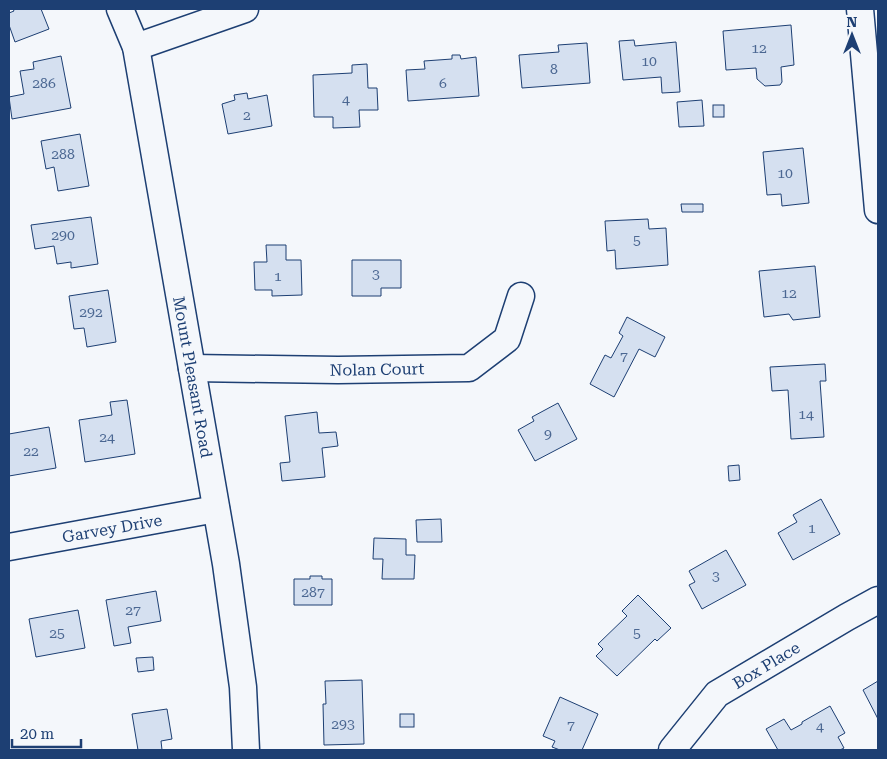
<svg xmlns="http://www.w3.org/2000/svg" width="887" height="759" font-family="'Roboto Serif',serif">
<rect width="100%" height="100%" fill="#f4f7fb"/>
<!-- building -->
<g fill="#d5e0f0" stroke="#1d3f73">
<polygon points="13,9 41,9 49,29 15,42 9,25 9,13 14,11"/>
<polygon points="791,25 794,65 781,67 782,82 780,85 765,86 757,79 756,68 726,70 723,31"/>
<polygon points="634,40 635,46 676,42 680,92 662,93 661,77 623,80 619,41"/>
<polygon points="587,43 590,83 522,88 519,55 559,52 558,45"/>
<polygon points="452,55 460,55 461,59 476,57 479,96 408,101 406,70 425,69 424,61 452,59"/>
<polygon points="61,56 71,108 12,119 9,97 24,94 20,71 34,69 33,62"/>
<polygon points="367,64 368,88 377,88 378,110 359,110 360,127 333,128 333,117 314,117 313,75 352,73 352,65"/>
<polygon points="247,93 248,99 267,95 272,126 228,134 222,104 235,100 234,95"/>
<polygon points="702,100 704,126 679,127 677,102"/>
<rect x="713" y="105" width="11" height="12"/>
<polygon points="80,134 89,186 58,191 54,167 46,169 41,141"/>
<polygon points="803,148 809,203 782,206 781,194 767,195 763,152"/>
<polygon points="681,204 703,204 703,212 682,212"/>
<polygon points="91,217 98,264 71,268 71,262 57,264 54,246 35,249 31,225"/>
<polygon points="648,219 649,229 666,228 668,265 616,269 615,250 607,251 605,221"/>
<polygon points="266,245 286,245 286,260 301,260 302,295 272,296 272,290 255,290 254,262 267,262"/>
<polygon points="352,260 401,260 401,288 381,288 381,296 352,296"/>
<polygon points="815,266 820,317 793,320 789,314 764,317 759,271"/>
<polygon points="108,290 116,342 87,347 84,328 74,329 69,296"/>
<polygon points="627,317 665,337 655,357 639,349 614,397 590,384 605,355 611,358 623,336 619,333"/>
<polygon points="825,364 826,381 820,381 824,437 791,439 788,390 772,391 770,367"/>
<polygon points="127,400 135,454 85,462 79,420 112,415 110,402"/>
<polygon points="558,403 577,439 535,461 518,430 534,421 532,417"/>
<polygon points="317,412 319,433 336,432 338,446 322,448 325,477 282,481 280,463 290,462 285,416"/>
<polygon points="49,427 56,468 9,476 9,434"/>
<polygon points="739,465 740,480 729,481 728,466"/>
<polygon points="821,499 840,534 793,560 778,533 797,522 793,515"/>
<polygon points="441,519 442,542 417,542 416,520"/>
<polygon points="374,538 406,539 406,555 415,555 414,579 382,579 383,559 373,559"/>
<polygon points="726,550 746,585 702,609 689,585 695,582 689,571"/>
<polygon points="310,576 322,576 322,579 332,579 332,605 294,605 294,579 310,579"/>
<polygon points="156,591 161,621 128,627 131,643 114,646 106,600"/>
<polygon points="638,595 671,628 657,641 655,639 617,676 596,656 603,649 598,644 627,616 622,611"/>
<polygon points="78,610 85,648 36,657 29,619"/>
<polygon points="153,657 154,670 138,672 136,658"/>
<polygon points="362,680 364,744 324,745 323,704 326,704 325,681"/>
<polygon points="878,681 878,719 863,690"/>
<polygon points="560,697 598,714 582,750 560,750 552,747 555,741 543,736"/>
<polygon points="830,706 845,733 838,737 844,748 840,750 778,750 766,729 784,719 791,730 802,724 802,722"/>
<polygon points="167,709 172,739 161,741 162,750 138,750 132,714"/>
<rect x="400" y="714" width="14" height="13"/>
</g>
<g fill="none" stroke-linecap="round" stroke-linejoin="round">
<!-- minor casing -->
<g stroke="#1d3f73" stroke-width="29">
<g id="minor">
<polyline points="120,9 136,47 226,564 243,687 246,750"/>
<polyline points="860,9 878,210"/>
<polyline points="136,47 245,9"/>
<polyline points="192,368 338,370 469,368 507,339 521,296"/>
<polyline points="9,547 216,509"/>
<polyline points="672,750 717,694 847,617 878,600"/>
</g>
</g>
<!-- minor -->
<use href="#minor" stroke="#f4f7fb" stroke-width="26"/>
</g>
<g text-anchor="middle" stroke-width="4" stroke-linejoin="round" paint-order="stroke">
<!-- number labels -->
<g font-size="14" fill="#4b6792">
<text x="759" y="53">12</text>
<text x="649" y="66">10</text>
<text x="554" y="74">8</text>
<text x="44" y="88">286</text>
<text x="443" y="88">6</text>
<text x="346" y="104">4</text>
<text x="247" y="120">2</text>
<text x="63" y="159">288</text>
<text x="785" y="178">10</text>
<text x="63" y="240">290</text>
<text x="637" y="245">5</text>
<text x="376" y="279">3</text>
<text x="278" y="281">1</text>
<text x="789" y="298">12</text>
<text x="91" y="317">292</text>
<text x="624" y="361">7</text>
<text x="806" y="419">14</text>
<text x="548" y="439">9</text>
<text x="107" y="442">24</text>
<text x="31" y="456">22</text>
<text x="812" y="533">1</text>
<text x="716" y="581">3</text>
<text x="313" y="597">287</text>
<text x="133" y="615">27</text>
<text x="57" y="638">25</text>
<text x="637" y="638">5</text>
<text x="343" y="729">293</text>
<text x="571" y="730">7</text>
<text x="820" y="731">4</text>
</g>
<!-- street labels -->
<g font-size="16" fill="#1d3f73" stroke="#f4f7fb">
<text transform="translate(377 369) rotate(-1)" y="6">Nolan Court</text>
<text transform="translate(193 377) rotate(80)" y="6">Mount Pleasant Road</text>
<text transform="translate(112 528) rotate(-10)" y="6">Garvey Drive</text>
<text transform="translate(766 665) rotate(-31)" y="6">Box Place</text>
</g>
</g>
<!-- border -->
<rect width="887" height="759" fill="none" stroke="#1d3f73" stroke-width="20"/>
<!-- north arrow -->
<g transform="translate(852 35)" stroke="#f4f7fb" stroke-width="4" paint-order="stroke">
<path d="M0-4L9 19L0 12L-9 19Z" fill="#1d3f73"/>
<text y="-8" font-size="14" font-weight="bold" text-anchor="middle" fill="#1d3f73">N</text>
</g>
<!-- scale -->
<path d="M12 739v8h69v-8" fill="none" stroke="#1d3f73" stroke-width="2.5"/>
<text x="20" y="739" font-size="15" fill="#1d3f73" stroke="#f4f7fb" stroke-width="4" paint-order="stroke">20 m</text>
</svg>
